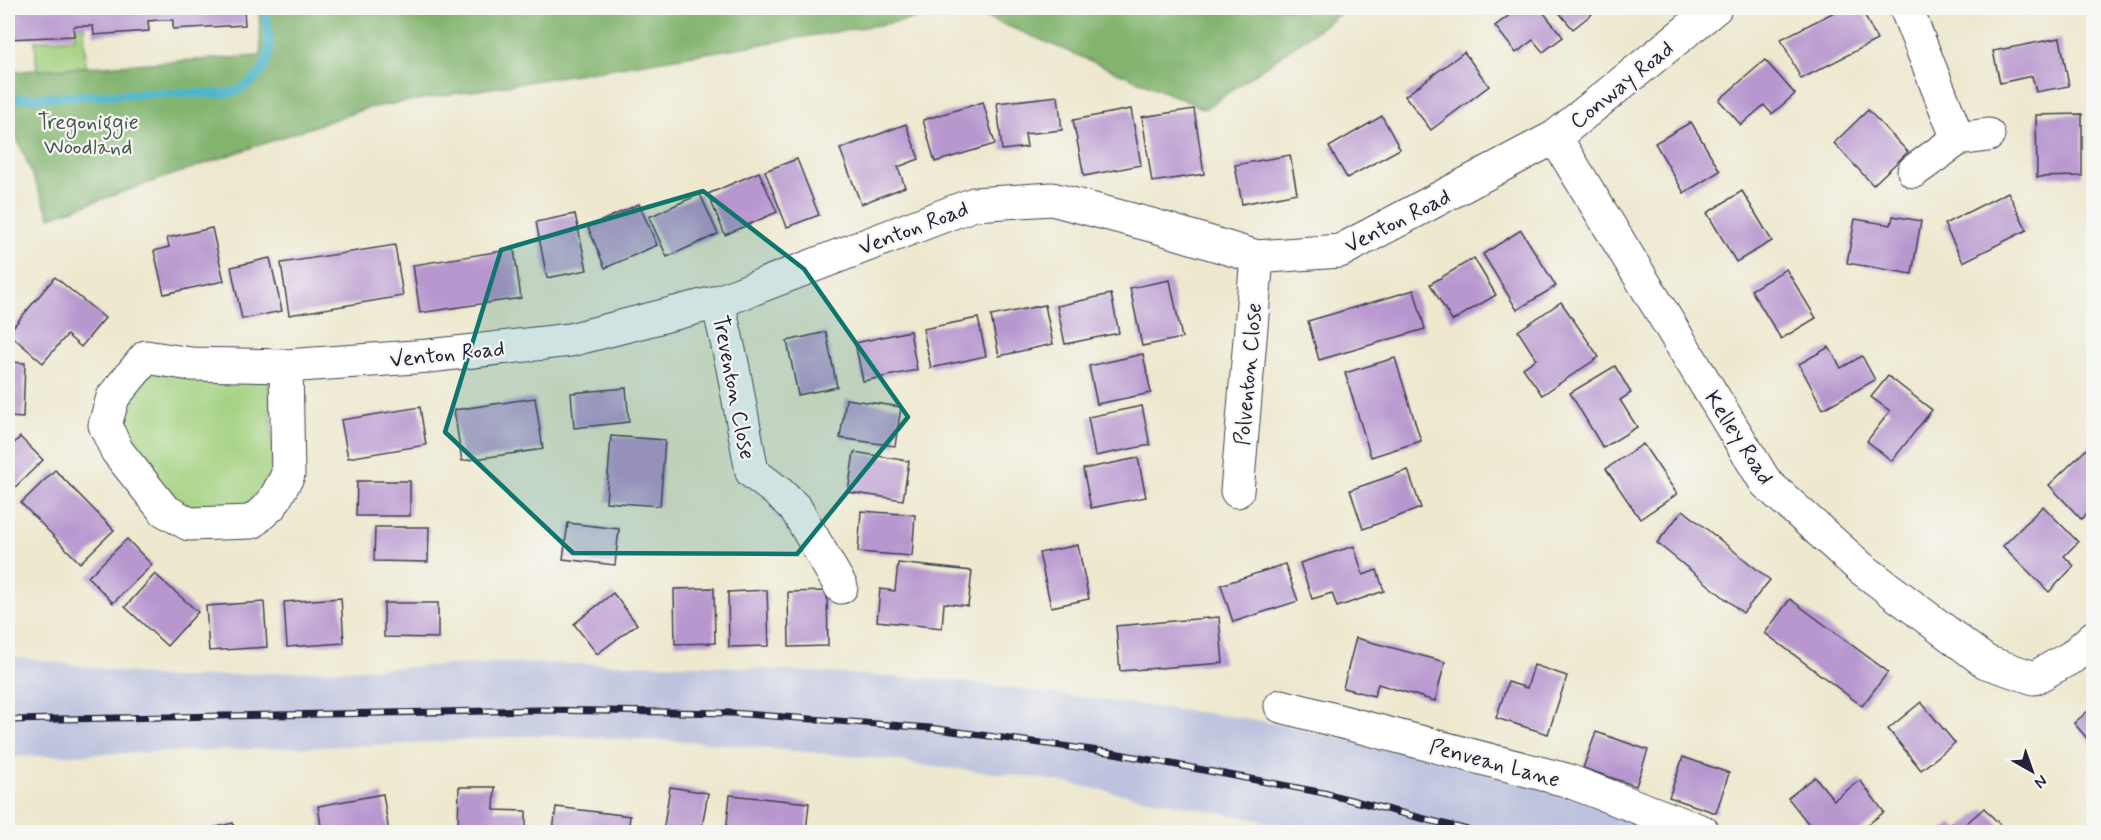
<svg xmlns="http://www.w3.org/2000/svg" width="2101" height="840" font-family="Mynerve,sans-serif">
<rect width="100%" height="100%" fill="#f6f6f2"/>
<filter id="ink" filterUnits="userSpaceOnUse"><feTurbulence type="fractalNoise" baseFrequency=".0167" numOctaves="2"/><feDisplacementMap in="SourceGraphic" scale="12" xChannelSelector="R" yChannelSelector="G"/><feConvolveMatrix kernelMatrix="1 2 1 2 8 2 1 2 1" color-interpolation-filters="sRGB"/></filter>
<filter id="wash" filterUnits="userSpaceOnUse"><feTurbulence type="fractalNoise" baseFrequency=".008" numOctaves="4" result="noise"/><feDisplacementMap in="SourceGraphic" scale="24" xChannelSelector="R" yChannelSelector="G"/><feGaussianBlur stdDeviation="1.35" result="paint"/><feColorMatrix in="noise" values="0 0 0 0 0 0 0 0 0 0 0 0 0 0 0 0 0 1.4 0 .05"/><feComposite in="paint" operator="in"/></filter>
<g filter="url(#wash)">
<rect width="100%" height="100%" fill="#ede8ce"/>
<!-- industrial -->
<polygon fill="#bdc3de" points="8,656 168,678 497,663 702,665 956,681 1251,719 1425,755 1690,832 1320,832 1039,778 919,765 902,761 700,742 543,735 404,744 8,757"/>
<!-- green -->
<g fill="#a3d280" stroke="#627a5e" stroke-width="1.5">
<polygon points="76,26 84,26 86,67 37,70 35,41 75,38"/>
<polygon points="149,367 269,379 274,473 244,510 191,510 169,497 117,420"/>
</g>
<!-- forest -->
<polygon fill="#82b46e" stroke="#526b54" stroke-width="1.5" points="259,8 1348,8 1205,109 970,10 367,108 50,217 8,116 8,72 261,56"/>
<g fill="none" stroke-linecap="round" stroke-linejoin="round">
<!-- stream -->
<path stroke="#4db6cb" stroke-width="9" d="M 8,99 C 64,97 121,93 178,93 C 200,92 226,99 246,86 C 276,67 271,38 264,8"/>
</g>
<g id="blocks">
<!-- building -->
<g fill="#b897cf">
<polygon points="8,8 232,8 232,11 244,10 245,25 173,29 173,20 159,20 148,21 149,31 94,35 93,26 76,26 73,27 74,36 8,39"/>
<polygon points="1519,8 1540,8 1563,37 1543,52 1533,40 1516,53 1495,26"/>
<polygon points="1555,8 1586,8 1592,14 1573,29"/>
<polygon points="1842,8 1861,8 1877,40 1801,79 1781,39"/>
<polygon points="2060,38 2069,86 2036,92 2032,76 2000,83 1993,51"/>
<polygon points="1464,52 1489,86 1431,130 1405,96"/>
<polygon points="1765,60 1795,94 1772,114 1764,105 1741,125 1719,100"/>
<polygon points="1058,96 1062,130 1025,134 1027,147 1002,150 997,103"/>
<polygon points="983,102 995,144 935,162 923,120"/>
<polygon points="1131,109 1141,165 1084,176 1073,120"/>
<polygon points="1194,109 1204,174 1152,182 1142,117"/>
<polygon points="1868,110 1908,152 1873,185 1834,143"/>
<polygon points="2082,114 2082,176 2037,177 2036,115"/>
<polygon points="1382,116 1400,149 1347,178 1329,147"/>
<polygon points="1691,122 1720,171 1684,193 1655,143"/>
<polygon points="906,124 919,159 898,167 905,187 861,204 840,149"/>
<polygon points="1290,155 1297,193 1242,204 1235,165"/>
<polygon points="797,159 819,215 787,227 765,171"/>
<polygon points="759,172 777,212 725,235 708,194"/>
<polygon points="1742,191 1772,241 1736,262 1707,213"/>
<polygon points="2008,192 2027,230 1963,262 1944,224"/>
<polygon points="700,194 718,234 667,257 649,217"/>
<polygon points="639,204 657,245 605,268 588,227"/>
<polygon points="575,214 587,270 547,278 536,222"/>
<polygon points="1893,216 1921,221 1912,274 1847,263 1855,219 1891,225"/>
<polygon points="212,228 224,281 164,294 154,251 169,247 167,238"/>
<polygon points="1521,230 1556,286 1517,310 1483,254"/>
<polygon points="395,245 403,296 289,315 281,263"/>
<polygon points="514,249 521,298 420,313 413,265"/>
<polygon points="270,258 282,311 242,319 231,267"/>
<polygon points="1474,258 1496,295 1452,321 1430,284"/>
<polygon points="1786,269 1816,318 1781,339 1751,290"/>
<polygon points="55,277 105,318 81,347 67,335 43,363 8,333"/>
<polygon points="1170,280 1182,338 1142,346 1130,288"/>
<polygon points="1414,290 1425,329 1319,360 1308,321"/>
<polygon points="1111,294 1119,333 1065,344 1057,306"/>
<polygon points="1561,302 1599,357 1542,395 1523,368 1536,359 1518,331"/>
<polygon points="1045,305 1053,344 999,356 991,316"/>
<polygon points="978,318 986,356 931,368 923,329"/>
<polygon points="910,331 917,370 863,381 855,343"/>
<polygon points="826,332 837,387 798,395 787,341"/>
<polygon points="1829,347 1841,368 1862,356 1875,380 1823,409 1799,364"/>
<polygon points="1143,354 1151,393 1097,404 1089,366"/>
<polygon points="1395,358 1421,441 1371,457 1345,373"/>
<polygon points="8,362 25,363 23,418 8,417"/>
<polygon points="1615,366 1631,393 1620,400 1637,427 1603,448 1570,393"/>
<polygon points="1888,376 1932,410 1892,461 1867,441 1890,411 1871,397"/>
<polygon points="626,388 629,422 574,428 571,393"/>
<polygon points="535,398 543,449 462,461 454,410"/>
<polygon points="846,399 901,407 895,446 840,438"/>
<polygon points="1142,406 1150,445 1095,456 1088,417"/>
<polygon points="420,407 426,445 348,458 341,420"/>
<polygon points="611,436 665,440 660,506 606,502"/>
<polygon points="20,437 43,460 8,494 8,450"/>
<polygon points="2094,442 2094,508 2081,519 2049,485"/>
<polygon points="1643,444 1677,494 1640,519 1606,469"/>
<polygon points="854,452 909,461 903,500 848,492"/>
<polygon points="1138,458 1146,497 1091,508 1083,469"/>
<polygon points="55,470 114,530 80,563 21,503"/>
<polygon points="1408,470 1421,508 1363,529 1350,490"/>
<polygon points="357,481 410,481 410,516 356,516"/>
<polygon points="2043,506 2078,542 2064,556 2074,566 2049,592 2003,546"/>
<polygon points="1683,510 1770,580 1743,613 1657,543"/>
<polygon points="861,511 915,515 912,556 858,552"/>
<polygon points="568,523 619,529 615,565 563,559"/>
<polygon points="375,527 429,527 428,562 374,561"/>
<polygon points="127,539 152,565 113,603 88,577"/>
<polygon points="1078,545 1089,599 1051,607 1039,553"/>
<polygon points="1354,546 1363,575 1377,570 1384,591 1337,607 1332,593 1312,599 1300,563"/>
<polygon points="898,563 972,571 968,606 944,603 942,628 877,621 880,589 895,591"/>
<polygon points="1285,564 1298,601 1233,622 1221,585"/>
<polygon points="155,574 198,612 167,646 125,607"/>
<polygon points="714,588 715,643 675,644 674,589"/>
<polygon points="767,590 769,646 729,647 728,592"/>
<polygon points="827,591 828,646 789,647 788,592"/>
<polygon points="613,593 637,624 597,654 574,624"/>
<polygon points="341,598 344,643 287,647 284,602"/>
<polygon points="1790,599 1888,672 1862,706 1765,633"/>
<polygon points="264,602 267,647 209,651 206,606"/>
<polygon points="384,603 438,603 438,638 384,637"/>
<polygon points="1219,617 1223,663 1120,671 1116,626"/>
<polygon points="1356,638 1445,662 1435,701 1378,684 1374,696 1343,688"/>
<polygon points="1534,665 1567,676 1548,734 1496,718 1508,682 1527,688"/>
<polygon points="1921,702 1955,743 1921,770 1888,729"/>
<polygon points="2094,706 2094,741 2091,743 2074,723"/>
<polygon points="1596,732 1648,750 1636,786 1583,768"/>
<polygon points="1683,757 1729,773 1716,813 1669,797"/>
<polygon points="1815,777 1834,800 1860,780 1884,812 1858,832 1815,832 1788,798"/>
<polygon points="459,787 495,787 494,810 526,811 526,832 458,832"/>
<polygon points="670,787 708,793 701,832 663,832"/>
<polygon points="383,794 389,832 322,832 318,806"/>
<polygon points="730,795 809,803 806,832 726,832"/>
<polygon points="556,807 630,816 628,832 553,832"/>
<polygon points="1984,808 2002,827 1996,832 1941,832 1952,823 1959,830"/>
<polygon points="233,823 235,832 198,832"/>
</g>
</g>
</g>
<g filter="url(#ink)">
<use href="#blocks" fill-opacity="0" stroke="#404051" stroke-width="1.5"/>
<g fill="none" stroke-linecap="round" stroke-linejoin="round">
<!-- minor casing -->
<g stroke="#404051" stroke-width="35">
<g id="minor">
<polyline points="1906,8 1958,139"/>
<polyline points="1555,137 1766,483 1861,568 1986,662 2034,678 2072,657 2094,637"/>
<polyline points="1914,171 1958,139 1988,135"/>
<polyline points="718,302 733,368 752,472 778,492 796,509 841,587"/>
<polyline points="286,366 191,364 146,357 113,397 105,425 117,451 164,510 189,524 252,522 272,504 288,475 286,366 429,356 570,340 718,302 974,204 1052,199 1155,226 1257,257 1340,251 1555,137 1715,8"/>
<polyline points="1237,491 1257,257"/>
<polyline points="1281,706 1566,780 1703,832"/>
</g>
</g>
<!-- minor -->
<use href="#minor" stroke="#fff" stroke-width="33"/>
<!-- rail casing -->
<g stroke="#22223b" stroke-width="7">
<polyline id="rail" points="8,720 538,710 732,713 930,728 1114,753 1324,793 1475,832"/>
</g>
<!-- rail -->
<use href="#rail" stroke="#f6f6f2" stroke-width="4.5" stroke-dasharray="14" stroke-linecap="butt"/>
</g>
</g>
<!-- marked area -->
<path fill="#0f766e" fill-opacity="0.2" stroke="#0f766e" stroke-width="4.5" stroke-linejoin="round" d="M 703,191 L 804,269 L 908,417 L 797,554 L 573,553 L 445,432 L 501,250 Z"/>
<g text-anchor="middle" stroke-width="4.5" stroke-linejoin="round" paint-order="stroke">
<!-- street labels -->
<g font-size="22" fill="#22223b" stroke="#f6f6f2">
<text transform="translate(1621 84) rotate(-39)" y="8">Conway Road</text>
<text transform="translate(1397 220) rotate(-27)" y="8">Venton Road</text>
<text transform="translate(913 227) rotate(-21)" y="8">Venton Road</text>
<text transform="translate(447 353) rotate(-6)" y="8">Venton Road</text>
<text transform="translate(1247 374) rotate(-85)" y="8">Polventon Close</text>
<text transform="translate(735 387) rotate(79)" y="8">Treventon Close</text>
<text transform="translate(1740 437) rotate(57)" y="8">Kelley Road</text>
<text transform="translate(1495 762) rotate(15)" y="8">Penvean Lane</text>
</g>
<!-- park labels -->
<g font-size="22" fill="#495750" stroke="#f6f6f2">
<text x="88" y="129">Tregoniggie<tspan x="88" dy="25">Woodland</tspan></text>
</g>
</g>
<!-- margin -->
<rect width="2101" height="840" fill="none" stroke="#f6f6f2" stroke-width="30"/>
<!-- north arrow -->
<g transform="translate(2032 771) rotate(140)" stroke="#f6f6f2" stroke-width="4.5" paint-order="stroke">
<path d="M0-4.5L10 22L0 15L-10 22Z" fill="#22223b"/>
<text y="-9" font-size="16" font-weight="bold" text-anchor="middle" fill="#22223b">N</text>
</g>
</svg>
